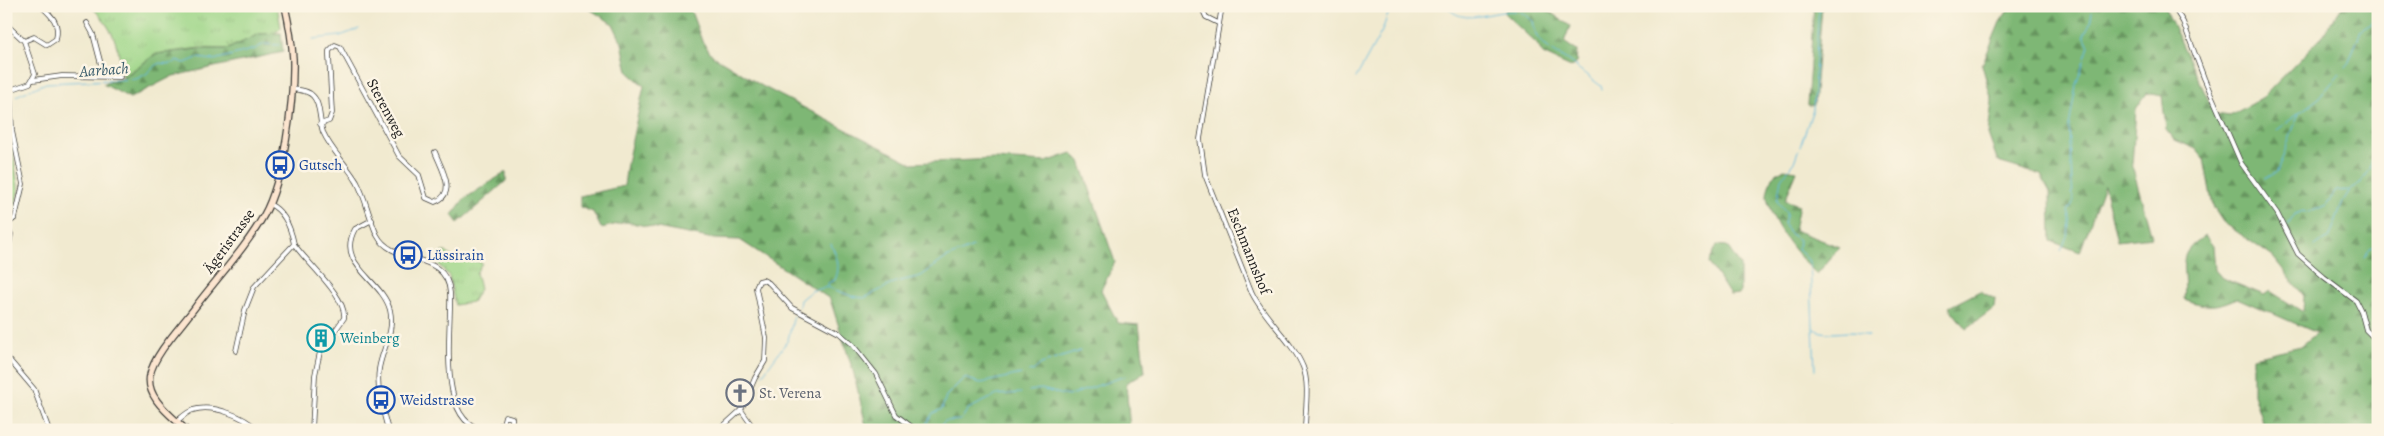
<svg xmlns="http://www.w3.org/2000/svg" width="2384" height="436" font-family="Alegreya,serif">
<defs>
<pattern id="grass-tufts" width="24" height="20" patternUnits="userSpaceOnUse" patternTransform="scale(1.25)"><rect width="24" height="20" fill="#9ed688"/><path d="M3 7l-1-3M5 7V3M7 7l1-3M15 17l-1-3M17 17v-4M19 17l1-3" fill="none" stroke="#88b775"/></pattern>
<pattern id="forest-firs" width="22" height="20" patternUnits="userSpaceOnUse" patternTransform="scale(1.25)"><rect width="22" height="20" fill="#7eb774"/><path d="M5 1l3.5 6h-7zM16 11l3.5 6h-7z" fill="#66945e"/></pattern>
</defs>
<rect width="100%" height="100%" fill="#fcf5e5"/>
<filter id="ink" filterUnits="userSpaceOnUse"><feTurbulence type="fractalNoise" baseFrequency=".02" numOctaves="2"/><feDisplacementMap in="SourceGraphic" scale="10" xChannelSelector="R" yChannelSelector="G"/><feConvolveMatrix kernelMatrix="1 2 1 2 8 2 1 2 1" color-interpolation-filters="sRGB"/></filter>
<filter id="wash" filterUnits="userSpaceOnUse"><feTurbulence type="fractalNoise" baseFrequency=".0096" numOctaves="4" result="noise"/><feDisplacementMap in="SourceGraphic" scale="20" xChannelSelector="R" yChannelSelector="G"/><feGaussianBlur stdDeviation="1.12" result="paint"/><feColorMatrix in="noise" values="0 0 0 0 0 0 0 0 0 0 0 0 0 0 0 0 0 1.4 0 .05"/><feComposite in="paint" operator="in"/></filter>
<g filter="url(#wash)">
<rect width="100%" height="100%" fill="#f1ead0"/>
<!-- grass -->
<g fill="url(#grass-tufts)" stroke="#5d7952">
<path d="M 91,6 L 277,6 L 281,28 L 275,33 L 259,34 L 228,49 L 199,48 L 156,54 L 123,77 C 117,43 116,32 91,6 Z"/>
<polygon points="6,115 19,190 6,234"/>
<polygon points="442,252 446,252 454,259 472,259 482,263 476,273 480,289 472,302 455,305 449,276 434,259"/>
</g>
<!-- forest -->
<g fill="url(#forest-firs)" stroke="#4d6a48">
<polygon points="589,6 689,6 702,41 712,55 762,86 911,163 995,159 1046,162 1072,153 1080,161 1115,262 1101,290 1118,323 1139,325 1145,372 1126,383 1130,430 867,430 854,374 830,299 740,240 714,239 626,222 601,228 593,212 580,207 580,196 624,186 627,163 644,86 628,72 622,43 613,24 588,8"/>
<polygon points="1512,6 1541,6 1570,26 1564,42 1577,51 1576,63 1571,67 1543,54 1537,44 1504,13 1506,9"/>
<polygon points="1814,6 1822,6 1814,105 1807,105"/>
<path d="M 2011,6 L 2164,6 L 2215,114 L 2230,116 L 2263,97 L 2321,38 L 2342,6 L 2378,6 L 2378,430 L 2265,430 L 2253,394 L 2253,357 L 2301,346 L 2317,333 L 2237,298 C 2215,308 2206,307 2184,299 C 2188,267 2172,256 2205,236 L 2213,246 L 2215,270 L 2222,278 L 2264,295 L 2270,291 L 2303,312 L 2304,296 L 2273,257 L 2223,222 L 2213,207 L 2204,159 L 2196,149 L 2175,140 L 2166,129 L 2162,96 L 2147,93 L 2136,109 L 2132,165 L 2152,237 L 2117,241 L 2104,185 L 2080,252 L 2051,241 L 2050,192 L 2041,175 L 1998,162 L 1988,134 L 1992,101 L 1982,65 L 2000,22 Z"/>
<polygon points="281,33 283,52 173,76 130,98 103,84 123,78 156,54 199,49 228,49 259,34"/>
<path d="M 1784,169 L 1797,171 L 1785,200 L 1799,205 L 1794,230 L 1840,247 L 1817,274 C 1797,256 1770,223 1767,196 C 1767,190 1770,183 1772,177 Z"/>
<polygon points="506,172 506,181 458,223 452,215 464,199"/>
<polygon points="1717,245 1727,246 1740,265 1740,294 1730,295 1709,263"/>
<polygon points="1980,291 1995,299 1994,308 1966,329 1949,307"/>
</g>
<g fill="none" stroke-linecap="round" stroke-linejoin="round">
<!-- stream -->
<g stroke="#63bae0" stroke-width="1">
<polyline points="543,6 544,8"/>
<path d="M 1447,6 C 1462,30 1500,6 1520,12 C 1524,13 1529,18 1533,21 C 1537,46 1551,49 1570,62 C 1580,70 1590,78 1601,86 L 1602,90"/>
<polyline points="313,39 340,36 359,29"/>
<polyline points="2345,67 2349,62 2361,30 2376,21"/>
<polyline points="1356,78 1382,31 1391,6"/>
<polyline points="16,96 46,83 136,79 146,74 159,63 170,64 178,61 185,63 197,58 214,60 255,49 264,44 279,45"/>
<polyline points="2277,130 2298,114"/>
<polyline points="1800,147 1813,109 1819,6"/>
<polyline points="1798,151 1794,162 1781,179 1777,201 1787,213 1784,223 1788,232 1799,240 1798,249 1810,262 1815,370"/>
<polyline points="2265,179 2277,172 2299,113 2319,98 2340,73"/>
<polyline points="2288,225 2295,214 2303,211 2308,213 2326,205 2336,191 2350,190"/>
<polyline points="2315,247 2330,236 2343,201 2350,190 2359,184 2370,170 2378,134"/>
<path d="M 2061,251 C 2066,238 2074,224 2068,211 L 2073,203 L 2069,127 L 2076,85 L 2089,46 L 2084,35 L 2090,23 L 2092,12"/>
<polyline points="2364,258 2370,248 2378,245"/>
<path d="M 828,287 L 828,283 L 835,280 C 841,266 837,257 831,244"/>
<polyline points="799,307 800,300 811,291 828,287 851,296 864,298 896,282 921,276 946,258 973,247"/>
<path d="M 1814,329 C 1831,339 1850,326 1868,336"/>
<polyline points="1028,372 1033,371 1041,364 1080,351"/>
<polyline points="763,374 788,340 794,315"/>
<polyline points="1029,391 1041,389 1068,396 1125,376"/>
<polyline points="923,429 933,413 942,409 946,396 964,378 981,383 1021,374"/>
<polyline points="936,430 945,421 961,420 968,409 997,395 1021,393"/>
</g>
</g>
</g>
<g filter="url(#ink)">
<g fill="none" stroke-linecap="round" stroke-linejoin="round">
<!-- street casing -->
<g stroke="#3c3b37" stroke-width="5.5">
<g id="street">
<polyline points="1201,6 1206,17 1218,23"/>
<path d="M 1222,6 L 1200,139 L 1205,175 L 1252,293 C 1265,319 1293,342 1303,367 C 1310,385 1305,411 1305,430"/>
<polyline points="2091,6 2096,9 2105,6"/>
<polyline points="2173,6 2183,22 2204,78 2241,163 2277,213 2298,254 2324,277 2356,301 2361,311 2366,330 2378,342"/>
<polyline points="87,23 93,34 104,76"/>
<polyline points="6,24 24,41 35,74 30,83 10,90"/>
<path d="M 24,41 L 34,37 L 47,45 L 56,39 C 60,23 52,16 41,6"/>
<polyline points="33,80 62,76 120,77"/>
<path d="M 292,89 C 299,90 308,90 313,96 C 321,104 319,121 323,132 C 331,150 347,165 357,182 C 366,199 369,218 377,235 C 393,266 447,250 450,293 C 452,327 435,427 487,430"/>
<path d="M 320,124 L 329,121 L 332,113 L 329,56 L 329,51 L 335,45 L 340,47 L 399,156 L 419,175 L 426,198 L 435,202 C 458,193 441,168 435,152"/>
<path d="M 269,204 C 285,211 291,229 294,244 C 306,262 347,297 344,318 L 320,352 L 315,375 L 312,430"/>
<path d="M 372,220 L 355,229 C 335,265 382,279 390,310 C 395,332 382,349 379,369 C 376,389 383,411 388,430"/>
<polyline points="6,225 15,218 23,184 12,131 10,90"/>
<polyline points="6,225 11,234 6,262"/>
<polyline points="236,351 245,310 254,287 294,244"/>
<polyline points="6,356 34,389 49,430"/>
<polyline points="741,410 755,430"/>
<path d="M 177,421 C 182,417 187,412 193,410 C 213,404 244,416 258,430"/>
<polyline points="488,430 503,424 510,425 512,422 512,418 505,416 503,424"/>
<polyline points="719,430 741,410 755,378 765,361 766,338 756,288 759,281 763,280 769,283 792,308 839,333 852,344 876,374 896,415 916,430"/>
<polyline points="1668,430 1672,427 1679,430"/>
</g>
</g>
<!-- secondary casing -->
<g stroke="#3c3b37" stroke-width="8">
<path id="secondary" d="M 186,430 C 172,416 145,398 150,375 C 154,354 183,324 196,306 C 218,277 247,246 264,215 C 284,179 294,100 293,59 C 292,41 289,24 285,6"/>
</g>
<!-- street -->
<use href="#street" stroke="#fff" stroke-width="4"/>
<!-- secondary -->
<use href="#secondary" stroke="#fce5cf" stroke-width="5.5"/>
</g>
</g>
<!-- icons -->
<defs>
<g id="bus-ring" transform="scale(1.4375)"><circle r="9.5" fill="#fcf5e5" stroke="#1a4fb4" stroke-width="1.5"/><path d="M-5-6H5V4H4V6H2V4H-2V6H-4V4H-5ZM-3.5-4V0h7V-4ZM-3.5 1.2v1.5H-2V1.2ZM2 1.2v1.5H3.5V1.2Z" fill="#1a4fb4"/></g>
<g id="building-ring" transform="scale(1.4375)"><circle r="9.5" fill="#fcf5e5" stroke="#0f9aa8" stroke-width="1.5"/><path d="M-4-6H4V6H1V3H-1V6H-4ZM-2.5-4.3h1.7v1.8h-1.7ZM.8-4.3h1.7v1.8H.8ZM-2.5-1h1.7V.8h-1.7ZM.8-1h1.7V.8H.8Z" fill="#0f9aa8"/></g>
<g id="church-ring" transform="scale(1.4375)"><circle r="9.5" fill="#fcf5e5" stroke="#6b7280" stroke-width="1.5"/><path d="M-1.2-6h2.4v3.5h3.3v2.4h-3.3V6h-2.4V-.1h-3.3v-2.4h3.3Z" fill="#6b7280"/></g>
</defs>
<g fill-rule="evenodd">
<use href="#bus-ring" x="280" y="165"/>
<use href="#bus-ring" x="408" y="255"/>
<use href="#building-ring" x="321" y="338"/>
<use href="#church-ring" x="740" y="393"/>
<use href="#bus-ring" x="381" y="400"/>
</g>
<g text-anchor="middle" stroke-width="5" stroke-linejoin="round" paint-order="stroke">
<!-- street labels -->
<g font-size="15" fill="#1c1c1c" stroke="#fcf5e5">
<text transform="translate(386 108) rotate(62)" y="5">Sterenweg</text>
<text transform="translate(229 241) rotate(-54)" y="5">Ägeristrasse</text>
<text transform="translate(1249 251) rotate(68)" y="5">Eschmannshof</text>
</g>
<!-- transit labels -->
<g font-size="15" fill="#164399" stroke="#fcf5e5" text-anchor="start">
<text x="299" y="170">Gutsch</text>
<text x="427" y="260">Lüssirain</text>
<text x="400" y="405">Weidstrasse</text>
</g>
<!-- culture labels -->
<g font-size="15" fill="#0d838f" stroke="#fcf5e5" text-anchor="start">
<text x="340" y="343">Weinberg</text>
</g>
<!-- worship labels -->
<g font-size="15" fill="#5b616d" stroke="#fcf5e5" text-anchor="start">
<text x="759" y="398">St. Verena</text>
</g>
<!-- water labels -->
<g font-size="16" font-style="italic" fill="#385b6a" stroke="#fcf5e5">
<text transform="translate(104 69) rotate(-4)" y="6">Aarbach</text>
</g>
</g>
<!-- margin -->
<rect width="2384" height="436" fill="none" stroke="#fcf5e5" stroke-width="25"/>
</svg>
